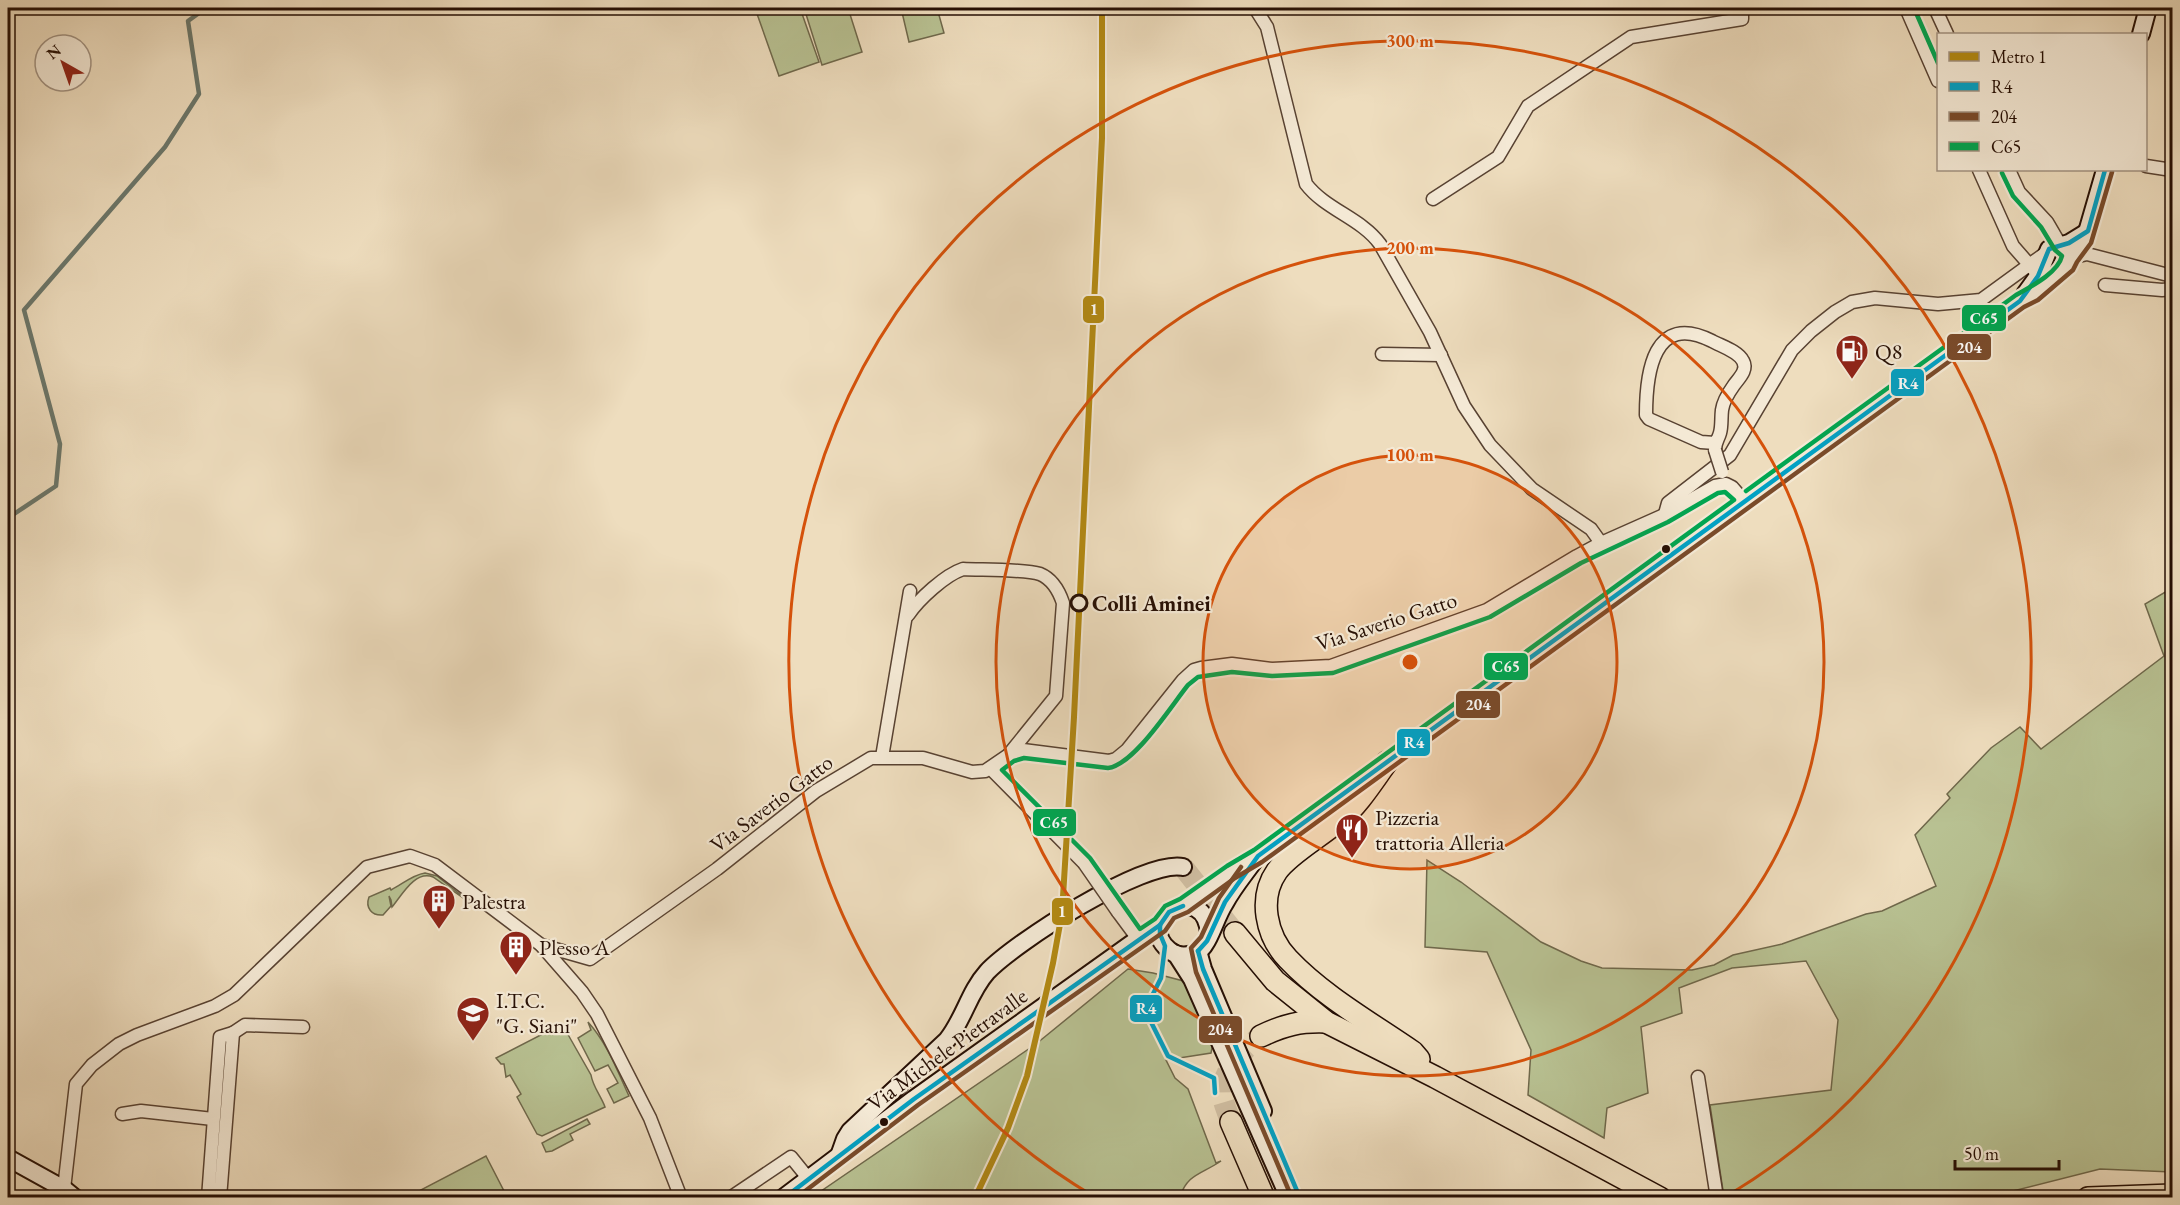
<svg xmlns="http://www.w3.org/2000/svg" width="2180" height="1205" font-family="'EB Garamond',serif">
<rect width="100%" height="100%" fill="#eeddbe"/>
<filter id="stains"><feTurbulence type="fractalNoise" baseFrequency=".00333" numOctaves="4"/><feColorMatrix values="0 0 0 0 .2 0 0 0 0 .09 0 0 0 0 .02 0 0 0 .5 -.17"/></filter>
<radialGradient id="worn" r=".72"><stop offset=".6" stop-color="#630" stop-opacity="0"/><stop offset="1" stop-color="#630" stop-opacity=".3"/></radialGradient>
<!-- green -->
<g fill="#b8c192" stroke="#6f684b" stroke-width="1.5">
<polygon points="766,8 800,8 819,62 779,76 756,11"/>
<polygon points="814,8 848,8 862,52 822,65 805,11"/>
<polygon points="901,8 937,8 944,33 909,42"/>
<polygon points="2172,588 2172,1172 2100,1169 1989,1197 1724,1197 1710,1105 1831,1090 1838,1020 1806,961 1732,968 1679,988 1682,1013 1641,1027 1648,1093 1607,1108 1604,1138 1528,1095 1531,1050 1487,952 1425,947 1427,860 1461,882 1541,942 1581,961 1602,968 1692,970 1714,965 1733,955 1782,944 1866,914 1882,911 1936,886 1915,835 1950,798 1947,794 1991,748 2020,727 2041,749 2164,656 2145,604"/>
<path d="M 425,873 L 437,876 L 476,907 L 433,877 C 415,870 402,895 392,907 L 391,900 L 389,896 L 391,906 L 383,915 C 372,916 365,908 369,897 L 390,888 L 391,890 C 403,884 412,875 425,873 Z"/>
<path d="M 1128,969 L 1153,973 L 1191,983 L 1214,1038 L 1211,1053 L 1166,1060 L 1175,1078 L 1188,1089 L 1216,1163 L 1221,1161 C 1202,1174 1187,1174 1180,1197 L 811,1198 L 1036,1044 Z"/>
<path d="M 588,1022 C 607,1043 617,1070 629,1096 L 614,1103 L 607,1089 L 618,1083 L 608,1065 L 595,1071 L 578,1038 L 591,1030 Z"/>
<path d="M 562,1024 L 591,1075 C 593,1087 601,1096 605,1107 L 542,1136 L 537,1134 L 517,1097 L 521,1094 L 510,1075 L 506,1077 L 504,1064 L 501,1064 L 496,1058 Z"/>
<polygon points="587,1119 590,1124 570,1134 573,1140 552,1151 546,1152 542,1143"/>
<polygon points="486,1156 505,1193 496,1197 414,1197 413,1194"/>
</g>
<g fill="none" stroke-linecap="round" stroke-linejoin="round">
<!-- stream -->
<polyline stroke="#6b776b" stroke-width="4.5" points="8,518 56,486 60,444 24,310 165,147 199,94 188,21 206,8"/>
<!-- motorway-tunnel -->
<g stroke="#d0bea2" stroke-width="21" stroke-dasharray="21 10" stroke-linecap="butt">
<polyline points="1183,867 1235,933"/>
<path d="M 1231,1122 C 1228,1114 1225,1107 1223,1099 C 1218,1073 1242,1051 1261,1036"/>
</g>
<!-- minor casing -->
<g stroke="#584232" stroke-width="15">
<g id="minor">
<path d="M 1255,8 L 1267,27 L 1306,184 C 1326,210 1361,218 1380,244 L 1430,332 L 1464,406 L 1490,445 L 1532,489 L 1591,529 L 1601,543"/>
<polyline points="1906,8 1938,81"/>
<polyline points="1935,8 1947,34"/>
<polyline points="2146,166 2172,170"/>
<polyline points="1979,170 2013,246 2034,270"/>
<polyline points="2009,170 2019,192 2047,222 2061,246"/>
<polyline points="1433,199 1498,157 1528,106 1631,37 1742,19 1742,8"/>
<polyline points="2070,258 2087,254 2172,276"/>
<polyline points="2105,285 2162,290 2172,289"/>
<polyline points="1382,354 1441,355"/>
<path d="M 1715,443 L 1701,442 L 1649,419 L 1646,415 C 1646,374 1653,311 1712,341 C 1721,346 1738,351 1743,361 C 1748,370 1739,378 1734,385 C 1729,392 1723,402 1722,410 C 1721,418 1722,426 1720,433 C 1718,440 1715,442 1715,450"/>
<polyline points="1665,514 1668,503 1730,455 1792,350 1811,331 1835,312 1852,302 1875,298 1938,304 1981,300 2047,252"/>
<path d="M 908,615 C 919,599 945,575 963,569 C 982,570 1024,569 1040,574 C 1052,579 1059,591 1063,603 L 1056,696 L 1010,753"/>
<polyline points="882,757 910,591"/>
<polyline points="991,769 1084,863"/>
<polyline points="1118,912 1138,939"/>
<polyline points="541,945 590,959 717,869 816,791 871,758 923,758 972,772 985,771 1010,754 1023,750 1109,761 1116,759 1127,750 1183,680 1194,670 1201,668 1232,664 1272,669 1331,666 1487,610 1577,556 1601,543 1664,515 1715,486 1726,484 1732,487 1745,502"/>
<polyline points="233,1033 245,1025 303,1027"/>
<polyline points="1698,1077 1717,1198"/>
<polyline points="122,1114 141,1111 213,1119"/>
<polyline points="64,1189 76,1084 92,1065 119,1044 137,1035 215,1006 234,995 367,867 410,856 435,865 541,945 582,992 597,1014 650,1118 681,1198"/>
<polyline points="208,1198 220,1037 233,1033 220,1198"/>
<polyline points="730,1198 791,1157 808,1178"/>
</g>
</g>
<!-- secondary casing -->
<g stroke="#260f04" stroke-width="20">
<g id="secondary">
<polyline points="2141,34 2148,8"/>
<polyline points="2025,294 2038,276 2049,249 2069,243 2087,232"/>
<polyline points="1184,906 1231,872 1258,856 2020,301 2034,294 2068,265 2070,258 2077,251 2085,239 2105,170"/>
<path d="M 1209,933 C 1204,878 1133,920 1169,950 C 1176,956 1186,957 1195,953 C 1199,951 1203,948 1205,944 C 1212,934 1217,915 1225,903 C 1233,888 1244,875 1254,861"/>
<polyline points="1198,951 1203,969 1263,1111"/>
<polyline points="1176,954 1192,979 1289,1198"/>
<path d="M 839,1156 L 845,1139 L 850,1131 L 947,1040 C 964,1019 969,992 987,972 C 1014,943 1144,859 1183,867"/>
<polyline points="8,1158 64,1189 75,1198"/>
<polyline points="783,1198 914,1099 1138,939 1160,925"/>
</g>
</g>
<!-- motorway casing -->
<g stroke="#260f04" stroke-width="24">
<g id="motorway">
<path d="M 1387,762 C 1373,781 1359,804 1341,819 C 1323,835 1290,853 1277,871 C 1258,898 1266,936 1288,959 C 1323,996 1371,1023 1413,1052 L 1419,1059"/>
<polyline points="1235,933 1275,981 1326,1022 1435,1077 1660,1198"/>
<path d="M 1261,1036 C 1284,1025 1300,1021 1326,1022"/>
<polyline points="1231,1122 1264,1198"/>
<polyline points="2088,1198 2172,1195"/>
</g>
</g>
<!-- minor -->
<use href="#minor" stroke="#f4e9d5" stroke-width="12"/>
<!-- secondary -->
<use href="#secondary" stroke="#f4e9d5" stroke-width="16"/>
<!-- motorway -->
<use href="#motorway" stroke="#eeddbe" stroke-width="21"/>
<!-- minor-bridge casing -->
<g stroke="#584232" stroke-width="15" stroke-linecap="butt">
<g id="minor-bridge">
<polyline points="1715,450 1722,472"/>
<polyline points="1084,863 1118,912"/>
</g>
</g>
<!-- minor-bridge -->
<use href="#minor-bridge" stroke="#f4e9d5" stroke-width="12"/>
<!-- bus-1 casing -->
<g stroke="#f4e9d5" stroke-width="9">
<g id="bus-1">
<polyline points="1183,906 1169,912 1160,925 1160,934 1165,946 1161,978 1145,1010 1168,1056 1214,1078 1215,1093"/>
<polyline points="1198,951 1207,941 1225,902 1258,856 2020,301 2038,276 2049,249 2069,243 2088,231 2105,170"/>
<polyline points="1198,951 1203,969 1300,1198"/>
<polyline points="784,1198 914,1099 1160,925"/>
</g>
</g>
<!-- bus-2 casing -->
<g stroke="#f4e9d5" stroke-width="9">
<g id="bus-2">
<polyline points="1241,867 1219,898 1201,937 1191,948 1196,972 1292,1198"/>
<polyline points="796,1198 918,1105 1165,931 1174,918 1188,912 1235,878 1262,862 2024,307 2038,300 2073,270 2077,262 2091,243 2112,172"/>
</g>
</g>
<!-- bus-3 casing -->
<g stroke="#f4e9d5" stroke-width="9">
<g id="bus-3">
<polyline points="1914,8 1938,63"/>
<path d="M 1746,491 L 2016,295 C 2030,287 2058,273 2062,256 L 2055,250 L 2041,227 L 2013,196 L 2002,173"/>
<path d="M 1725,492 L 1734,500 L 1254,850 L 1227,866 L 1180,899 L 1165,906 L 1155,919 L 1140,929 L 1090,858 L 1002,770 L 1014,761 L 1024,758 L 1108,768 C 1134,765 1171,706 1188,685 L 1198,677 L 1232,672 L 1272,676 L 1333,673 L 1490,617 L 1581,563 L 1668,522 L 1718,493 Z"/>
</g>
</g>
<!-- bus-1 -->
<use href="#bus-1" stroke="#02a1c4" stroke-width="4.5"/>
<!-- bus-2 -->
<use href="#bus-2" stroke="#7a4b2a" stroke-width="4.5"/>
<!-- bus-3 -->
<use href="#bus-3" stroke="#00a651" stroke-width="4.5"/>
<!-- metro-1 casing -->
<g stroke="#f4e9d5" stroke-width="10">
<polyline id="metro-1" points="975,1198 1008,1128 1027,1076 1053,963 1062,913 1074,717 1102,138 1102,8"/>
</g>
<!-- metro-1 -->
<use href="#metro-1" stroke="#b28913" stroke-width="6"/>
</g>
<!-- distance rings -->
<circle cx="1410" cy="662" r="207" fill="#d5520b" fill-opacity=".12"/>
<g fill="none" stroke="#d5520b" stroke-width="3">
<circle cx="1410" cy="662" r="207"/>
<circle cx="1410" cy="662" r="414"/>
<path d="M1095 1197A621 621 0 1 1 1725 1197"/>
</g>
<!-- icons -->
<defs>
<g id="fuel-pin" transform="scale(1.725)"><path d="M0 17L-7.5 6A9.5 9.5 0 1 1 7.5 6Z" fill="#8f2418" stroke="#f4e9d5"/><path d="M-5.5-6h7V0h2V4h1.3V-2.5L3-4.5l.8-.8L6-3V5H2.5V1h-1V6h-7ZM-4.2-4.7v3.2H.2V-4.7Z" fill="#fff"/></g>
<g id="restaurant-pin" transform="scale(1.725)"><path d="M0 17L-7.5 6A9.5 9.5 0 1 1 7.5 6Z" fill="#8f2418" stroke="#f4e9d5"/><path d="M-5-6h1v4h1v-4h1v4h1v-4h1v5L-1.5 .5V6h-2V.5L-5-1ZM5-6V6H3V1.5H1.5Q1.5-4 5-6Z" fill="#fff"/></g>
<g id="building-pin" transform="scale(1.725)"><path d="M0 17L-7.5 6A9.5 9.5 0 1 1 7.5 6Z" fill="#8f2418" stroke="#f4e9d5"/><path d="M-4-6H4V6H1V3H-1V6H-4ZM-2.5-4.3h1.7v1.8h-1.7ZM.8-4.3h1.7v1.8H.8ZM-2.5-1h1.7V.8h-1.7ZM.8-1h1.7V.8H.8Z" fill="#fff"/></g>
<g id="school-pin" transform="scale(1.725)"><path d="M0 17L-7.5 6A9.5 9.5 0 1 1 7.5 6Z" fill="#8f2418" stroke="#f4e9d5"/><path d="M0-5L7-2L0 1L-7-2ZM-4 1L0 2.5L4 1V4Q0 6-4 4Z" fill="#fff"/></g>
</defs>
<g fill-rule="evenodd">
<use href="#fuel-pin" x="1852" y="351"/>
<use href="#restaurant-pin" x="1352" y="830"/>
<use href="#building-pin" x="439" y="901"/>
<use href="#building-pin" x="516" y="947"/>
<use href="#school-pin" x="473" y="1013"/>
</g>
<!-- markers -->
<g fill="#260f04" stroke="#f4e9d5" stroke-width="2">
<circle cx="1666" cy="549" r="5"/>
<circle cx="884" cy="1122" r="5"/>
</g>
<circle fill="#f4e9d5" stroke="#260f04" stroke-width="3" cx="1079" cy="603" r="8"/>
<g text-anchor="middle" stroke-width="4.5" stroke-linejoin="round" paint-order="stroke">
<!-- poi labels -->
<g font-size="22" fill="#260f04" stroke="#f4e9d5" text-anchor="start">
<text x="1875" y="359">Q8</text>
<text x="1375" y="825">Pizzeria<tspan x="1375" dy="25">trattoria Alleria</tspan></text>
<text x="462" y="909">Palestra</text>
<text x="539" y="955">Plesso A</text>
<text x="496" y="1008">I.T.C.<tspan x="496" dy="25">"G. Siani"</tspan></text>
</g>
<!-- stop labels -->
<g font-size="22" font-weight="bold" fill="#260f04" stroke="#f4e9d5" text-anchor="start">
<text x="1092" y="611">Colli Aminei</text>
</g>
<!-- street labels -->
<g font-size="22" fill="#260f04" stroke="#f4e9d5">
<text transform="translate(1386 621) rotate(-18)" y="8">Via Saverio Gatto</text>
<text transform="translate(771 803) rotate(-37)" y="8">Via Saverio Gatto</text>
<text transform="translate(947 1049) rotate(-36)" y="8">Via Michele Pietravalle</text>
</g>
</g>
<circle cx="1410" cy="662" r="9" fill="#d5520b" stroke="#f4e9d5" stroke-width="3"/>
<g font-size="18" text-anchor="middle" font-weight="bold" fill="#d5520b" stroke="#f4e9d5" stroke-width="4.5" stroke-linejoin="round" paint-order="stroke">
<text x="1410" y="47">300 m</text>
<text x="1410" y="254">200 m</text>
<text x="1410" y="461">100 m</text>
</g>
<g stroke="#f4e9d5" stroke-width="2">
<rect x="1082" y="295" width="23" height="29" rx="6" fill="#b28913"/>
<rect x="1961" y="304" width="46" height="28" rx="6" fill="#00a651"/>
<rect x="1946" y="333" width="46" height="28" rx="6" fill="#7a4b2a"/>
<rect x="1890" y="368" width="35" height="29" rx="6" fill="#02a1c4"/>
<rect x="1483" y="652" width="46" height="29" rx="6" fill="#00a651"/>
<rect x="1455" y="690" width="46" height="29" rx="6" fill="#7a4b2a"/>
<rect x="1396" y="728" width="35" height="29" rx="6" fill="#02a1c4"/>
<rect x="1032" y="808" width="45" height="29" rx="6" fill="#00a651"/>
<rect x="1051" y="897" width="23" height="29" rx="6" fill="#b28913"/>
<rect x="1129" y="994" width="34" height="29" rx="6" fill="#02a1c4"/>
<rect x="1198" y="1015" width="45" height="29" rx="6" fill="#7a4b2a"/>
</g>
<g font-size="16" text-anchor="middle" font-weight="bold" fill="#fff">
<text x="1094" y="315">1</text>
<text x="1984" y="324">C65</text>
<text x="1969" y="353">204</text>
<text x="1908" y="389">R4</text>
<text x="1506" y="672">C65</text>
<text x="1478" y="710">204</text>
<text x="1414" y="748">R4</text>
<text x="1054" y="828">C65</text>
<text x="1062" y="917">1</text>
<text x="1146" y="1014">R4</text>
<text x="1220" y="1035">204</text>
</g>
<!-- margin -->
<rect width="2180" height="1205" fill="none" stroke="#eeddbe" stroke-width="30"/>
<rect x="9" y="9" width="2162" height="1187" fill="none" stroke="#260f04" stroke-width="3"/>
<rect x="15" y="15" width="2150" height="1175" fill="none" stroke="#260f04" stroke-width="1.5"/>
<!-- legend -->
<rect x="1937" y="33" width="210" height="138" fill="#f4e9d5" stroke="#a29281" stroke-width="1.5"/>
<rect x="1949" y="52" width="30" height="9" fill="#b28913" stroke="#a29281" stroke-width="1.5"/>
<text x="1991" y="63" font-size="18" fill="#260f04">Metro 1</text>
<rect x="1949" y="82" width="30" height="9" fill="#02a1c4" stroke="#a29281" stroke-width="1.5"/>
<text x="1991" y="93" font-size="18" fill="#260f04">R4</text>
<rect x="1949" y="112" width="30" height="9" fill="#7a4b2a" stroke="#a29281" stroke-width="1.5"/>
<text x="1991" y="123" font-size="18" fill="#260f04">204</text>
<rect x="1949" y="142" width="30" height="9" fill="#00a651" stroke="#a29281" stroke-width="1.5"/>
<text x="1991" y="153" font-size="18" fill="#260f04">C65</text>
<!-- north arrow -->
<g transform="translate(63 63) rotate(320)"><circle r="28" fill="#f4e9d5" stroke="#a29281" stroke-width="1.5"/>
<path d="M0-4.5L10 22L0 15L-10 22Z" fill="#8f2418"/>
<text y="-9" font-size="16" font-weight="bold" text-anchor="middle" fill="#260f04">N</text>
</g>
<!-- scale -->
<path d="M1955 1160v9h104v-9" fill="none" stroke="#260f04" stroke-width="3"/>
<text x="1964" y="1160" font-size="18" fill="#260f04" stroke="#f4e9d5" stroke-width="4.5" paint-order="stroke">50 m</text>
<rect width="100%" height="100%" filter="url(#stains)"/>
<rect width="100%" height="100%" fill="url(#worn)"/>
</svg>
